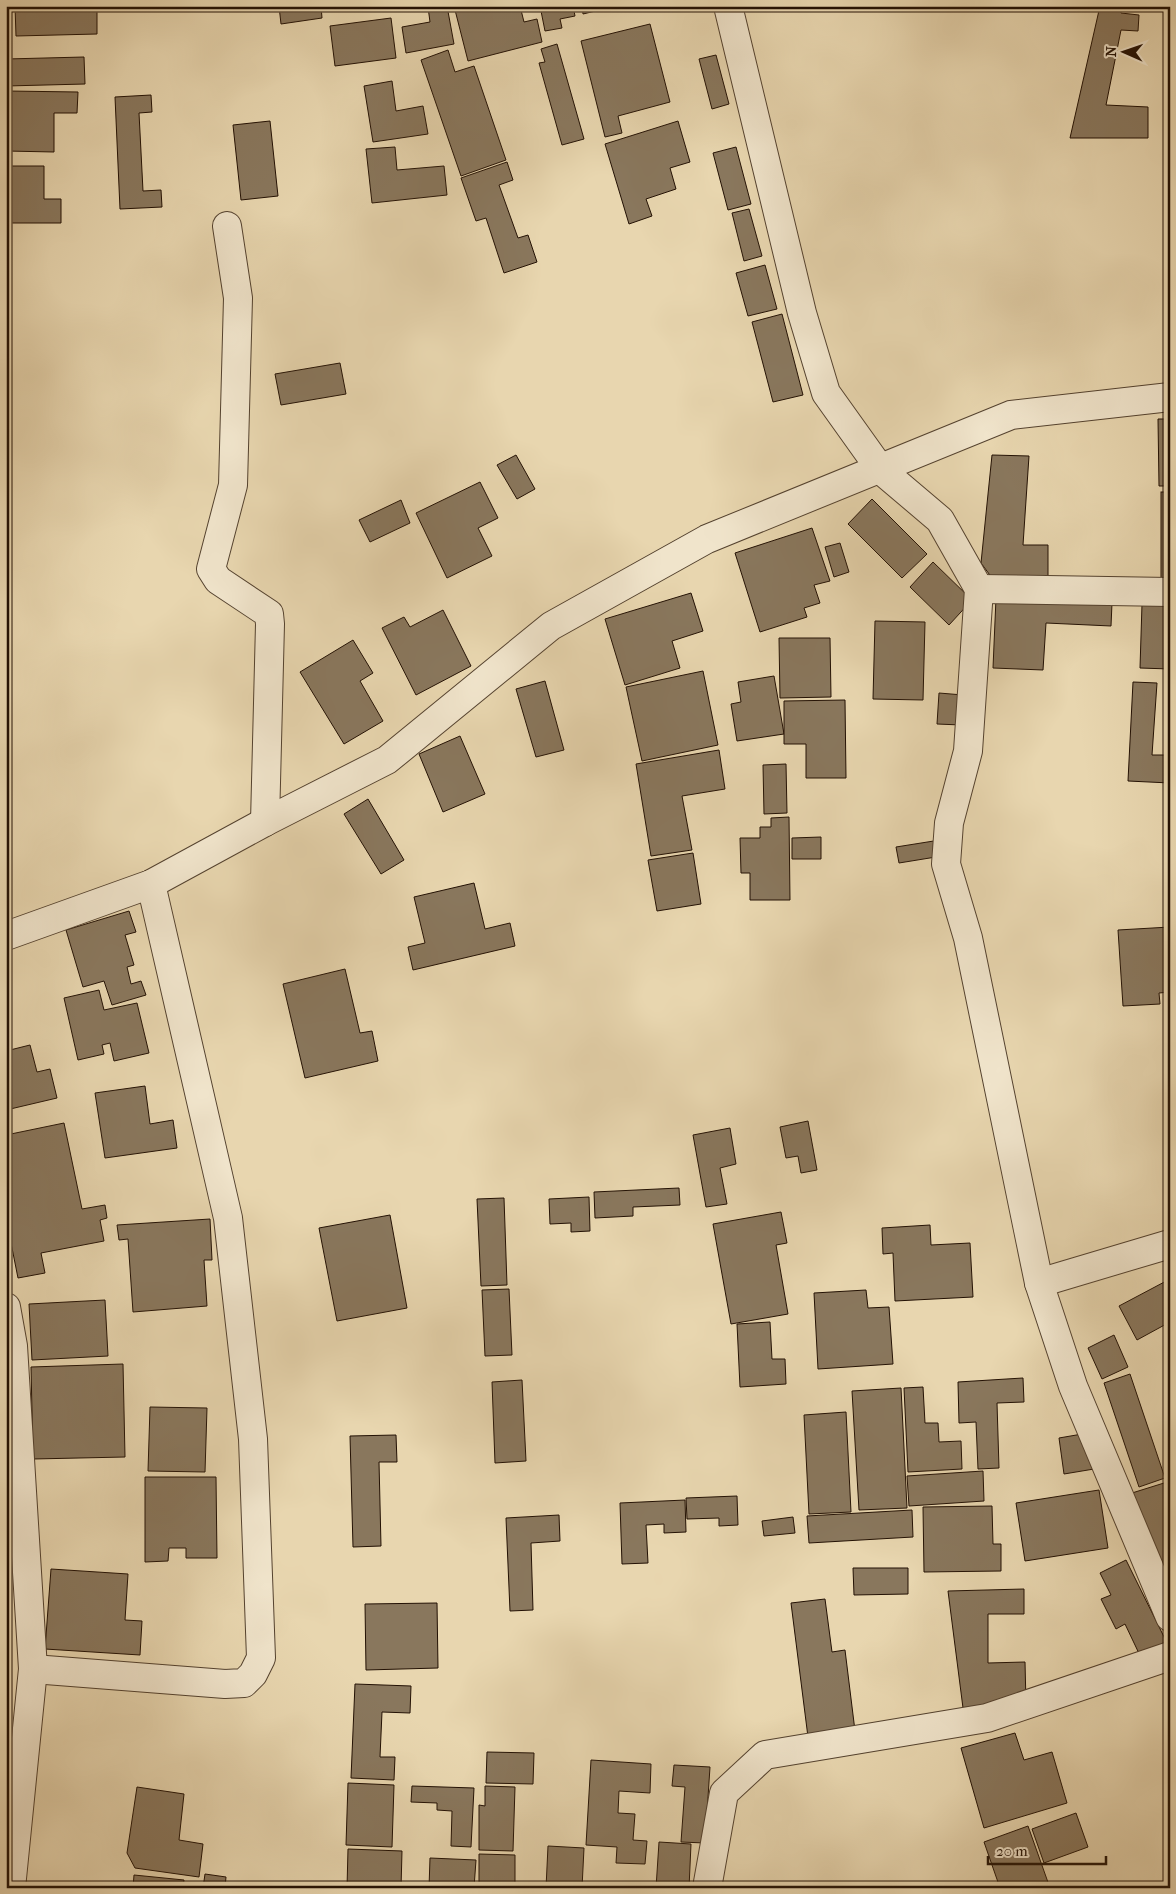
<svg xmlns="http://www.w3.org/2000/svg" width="1176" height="1894" font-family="'IM FELL French Canon',serif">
<rect width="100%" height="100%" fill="#e8d6af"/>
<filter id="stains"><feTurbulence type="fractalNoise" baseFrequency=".004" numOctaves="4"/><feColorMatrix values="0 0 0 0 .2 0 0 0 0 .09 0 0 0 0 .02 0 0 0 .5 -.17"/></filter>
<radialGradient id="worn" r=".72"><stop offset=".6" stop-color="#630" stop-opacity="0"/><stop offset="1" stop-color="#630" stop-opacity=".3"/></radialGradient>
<!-- building -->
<g fill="#89775d" stroke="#231104">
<polygon points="15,6 97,6 97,34 16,36"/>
<polygon points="279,6 321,6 322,18 281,24"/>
<polygon points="447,6 454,44 406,53 402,27 430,22 428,7"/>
<polygon points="454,6 520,6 524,22 537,19 542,42 468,61"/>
<polygon points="540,6 573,6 575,16 560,19 562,28 545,31"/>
<polygon points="582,6 616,6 583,14"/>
<polygon points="1100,6 1120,6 1121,13 1139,15 1138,31 1121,30 1106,105 1148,107 1148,138 1070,138"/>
<polygon points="391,18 396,58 335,66 330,26"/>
<polygon points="650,24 670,102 618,116 622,133 605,137 581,41"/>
<polygon points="557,44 584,139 562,145 539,63 545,62 541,49"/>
<polygon points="448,50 455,72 474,66 506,160 461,176 421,60"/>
<polygon points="716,55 729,104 712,109 699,59"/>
<polygon points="84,57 85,84 6,86 6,59"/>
<polygon points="392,81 396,111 423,106 428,134 373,142 364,86"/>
<polygon points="7,91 78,92 77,113 54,113 54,152 6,151"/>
<polygon points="151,95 152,112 139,113 143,191 161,190 162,207 120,209 115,97"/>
<polygon points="270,121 278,196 241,200 233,125"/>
<polygon points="678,121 690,162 670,168 676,189 646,199 652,216 629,224 605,144"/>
<polygon points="395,147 397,170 444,166 447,195 372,203 366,149"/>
<polygon points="736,147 751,204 728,210 713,153"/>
<polygon points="507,162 513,180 499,185 518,238 528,235 537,262 504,273 486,218 476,221 461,178"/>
<polygon points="6,166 44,166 44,199 61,199 61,223 6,223"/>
<polygon points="749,209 762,256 744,261 732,213"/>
<polygon points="765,265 777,309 748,316 736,273"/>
<polygon points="782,314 803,395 773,402 752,322"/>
<polygon points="340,363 346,394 281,405 275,374"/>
<polygon points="1158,419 1170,419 1170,486 1159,486"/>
<polygon points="516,455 535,489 517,499 497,465"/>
<polygon points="992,455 1029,456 1023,545 1048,545 1048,584 995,582 981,563"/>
<polygon points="480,482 498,518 478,528 492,556 447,578 416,513"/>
<rect x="1161" y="492" width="9" height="93"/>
<polygon points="872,499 927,554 902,578 848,524"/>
<polygon points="401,500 410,523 370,542 359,520"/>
<polygon points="812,528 830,581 814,585 820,603 804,608 807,617 760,632 735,553"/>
<polygon points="840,543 849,572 834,577 825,547"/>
<polygon points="933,562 972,600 949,625 910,587"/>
<polygon points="691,593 703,631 672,641 680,668 625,685 605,619"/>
<polygon points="996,598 1112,603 1111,626 1046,623 1043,670 993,668"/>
<polygon points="1142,604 1170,605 1170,669 1140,668"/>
<polygon points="443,610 471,666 416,695 382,628 404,617 410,627"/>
<polygon points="875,621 925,622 923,700 873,699"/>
<polygon points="779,638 830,638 831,697 780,698"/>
<polygon points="353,640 373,673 360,681 383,721 344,744 300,672"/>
<polygon points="703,671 718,745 642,761 626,687"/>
<polygon points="774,676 784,734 737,741 731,704 741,702 738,682"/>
<polygon points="545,681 564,750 536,757 516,689"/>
<polygon points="1133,682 1157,683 1152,755 1170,755 1170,783 1128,781"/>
<polygon points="939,693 963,695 961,725 937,724"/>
<polygon points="845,700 846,778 806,778 806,744 784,744 784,701"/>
<polygon points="460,736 485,794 443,812 419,754"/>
<polygon points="719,750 725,789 682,796 692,850 651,856 636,764"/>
<polygon points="786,764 787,813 764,814 763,765"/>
<polygon points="368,799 404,860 381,874 344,814"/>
<polygon points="789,817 790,900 750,900 750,873 741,873 740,838 760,838 760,827 771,827 771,818"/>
<polygon points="821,837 821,859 792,859 792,838"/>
<polygon points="940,840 942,856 899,863 896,847"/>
<polygon points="693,853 701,904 657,911 648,860"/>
<polygon points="474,883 485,929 510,923 515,946 413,970 408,947 425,943 414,897"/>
<polygon points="129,911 136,932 125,935 134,965 127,967 131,984 141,981 146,995 112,1005 104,981 83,987 66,930"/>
<polygon points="1170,927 1170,992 1159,993 1160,1004 1123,1006 1118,930"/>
<polygon points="345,969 360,1033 372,1031 378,1061 305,1078 283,984"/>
<polygon points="99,990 104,1010 137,1003 149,1053 114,1061 110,1043 102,1045 104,1054 78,1060 64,998"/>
<polygon points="30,1045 37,1072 50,1069 57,1098 6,1110 6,1051"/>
<polygon points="145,1086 150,1124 173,1120 177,1148 105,1158 95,1093"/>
<polygon points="808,1121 817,1170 801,1173 798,1156 786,1158 780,1127"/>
<polygon points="64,1123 82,1209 105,1205 107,1218 100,1220 104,1241 41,1253 45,1273 18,1278 6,1218 6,1135"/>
<polygon points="730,1128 736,1164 720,1168 727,1204 706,1207 693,1135"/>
<polygon points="679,1188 680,1205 633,1207 633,1216 595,1218 594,1192"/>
<polygon points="589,1197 590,1231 571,1232 571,1223 550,1224 549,1199"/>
<polygon points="504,1198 507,1285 481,1286 477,1199"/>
<polygon points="781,1212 787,1243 776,1245 788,1314 731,1324 713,1224"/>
<polygon points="390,1215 407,1308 337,1321 319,1228"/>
<polygon points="210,1219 212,1260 204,1260 207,1306 133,1312 128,1239 119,1240 117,1225"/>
<polygon points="930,1225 931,1245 970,1243 973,1297 895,1301 893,1253 883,1254 882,1228"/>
<polygon points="1170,1279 1170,1322 1137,1340 1119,1306"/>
<polygon points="509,1289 512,1355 485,1356 482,1290"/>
<polygon points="866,1290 868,1308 889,1307 893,1364 818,1369 814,1293"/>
<polygon points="105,1300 108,1356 32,1360 29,1304"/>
<polygon points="770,1322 772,1359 785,1359 786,1384 740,1387 737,1324"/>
<polygon points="1114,1335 1128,1367 1102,1379 1088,1348"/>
<polygon points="123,1364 125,1457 33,1459 31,1367"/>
<polygon points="1130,1374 1165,1478 1139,1487 1104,1383"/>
<polygon points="1023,1378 1024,1402 997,1403 999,1468 978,1469 976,1422 959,1423 958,1382"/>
<polygon points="522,1380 526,1461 495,1463 492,1382"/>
<polygon points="923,1387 925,1423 938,1423 939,1442 961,1441 962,1469 908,1472 904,1388"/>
<polygon points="901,1388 907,1508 859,1510 852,1391"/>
<polygon points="150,1407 207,1408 205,1472 148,1471"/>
<polygon points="846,1412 851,1512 809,1514 804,1415"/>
<polygon points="1088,1433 1094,1469 1064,1474 1059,1438"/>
<polygon points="396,1435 397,1462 379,1462 381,1546 353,1547 350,1436"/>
<polygon points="983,1471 984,1501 909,1506 907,1476"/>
<polygon points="145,1477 216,1477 217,1558 186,1558 186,1548 169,1548 168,1561 145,1562"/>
<polygon points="1164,1483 1170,1501 1170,1585 1132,1493"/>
<polygon points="1099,1490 1108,1548 1025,1561 1016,1503"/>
<polygon points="737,1496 738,1525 719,1526 719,1518 687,1519 686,1498"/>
<polygon points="685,1500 686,1532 664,1533 664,1524 646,1525 648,1563 622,1564 620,1503"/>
<polygon points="992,1506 993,1544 1001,1544 1001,1571 924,1572 923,1507"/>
<polygon points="912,1510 913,1537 809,1543 807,1516"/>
<polygon points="559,1515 560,1541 531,1543 533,1610 510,1611 506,1518"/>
<polygon points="793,1517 795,1533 764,1536 762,1521"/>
<polygon points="1126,1560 1170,1649 1144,1664 1125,1624 1116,1629 1101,1599 1111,1595 1100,1573"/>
<polygon points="853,1568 908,1568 908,1594 854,1595"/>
<polygon points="51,1569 128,1574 125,1620 142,1621 140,1655 45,1649"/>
<polygon points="1024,1589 1024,1614 988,1614 988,1663 1025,1662 1026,1704 963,1708 948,1591"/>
<polygon points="825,1599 832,1652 845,1650 856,1739 809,1745 791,1603"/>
<polygon points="437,1603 438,1668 366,1670 365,1604"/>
<polygon points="355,1684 411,1686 410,1713 382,1712 380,1757 395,1757 394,1780 351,1778"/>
<polygon points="1015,1733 1024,1760 1052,1752 1067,1803 984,1828 961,1748"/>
<polygon points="487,1752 534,1753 533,1784 486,1783"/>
<polygon points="591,1760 651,1764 650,1793 619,1791 618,1813 635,1814 633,1840 647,1841 645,1864 616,1863 617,1847 586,1845"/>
<polygon points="674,1765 710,1767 705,1843 681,1842 685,1787 672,1786"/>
<polygon points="348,1783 394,1785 392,1847 346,1845"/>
<polygon points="412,1786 474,1788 471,1847 451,1846 452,1811 437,1810 437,1803 411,1802"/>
<polygon points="485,1786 515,1787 513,1851 479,1850 479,1805 485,1806"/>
<polygon points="137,1787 184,1794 179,1840 203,1844 199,1877 135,1868 127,1853"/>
<polygon points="1076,1813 1088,1847 1044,1863 1032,1829"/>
<polygon points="1028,1826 1050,1888 1000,1888 984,1842"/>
<polygon points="659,1842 691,1844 689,1888 656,1888"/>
<polygon points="548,1846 584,1848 582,1888 546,1888"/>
<polygon points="348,1849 402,1851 401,1888 347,1888"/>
<polygon points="479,1854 515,1855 515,1888 479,1888"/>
<polygon points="430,1858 476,1860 474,1888 429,1888"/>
<polygon points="205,1874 226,1877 225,1888 203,1888"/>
<polygon points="134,1875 184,1880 183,1888 133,1888"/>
</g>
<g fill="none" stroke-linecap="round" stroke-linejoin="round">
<!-- street casing -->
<g stroke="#54422f" stroke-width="30">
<g id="street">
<polyline points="728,6 802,313 826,393 881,470 940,520 979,589 968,751 949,823 946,864 968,938 1039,1283 1073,1386 1170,1617"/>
<polyline points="227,226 238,298 233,485 211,569 218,580 269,614 270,624 265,822"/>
<polyline points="979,589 1170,592"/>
<polyline points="6,936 151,884 265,822 387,760 551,626 707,539 1011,415 1170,397"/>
<polyline points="1039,1283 1170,1244"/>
<polyline points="6,1307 13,1346 33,1669 11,1888"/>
<polyline points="33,1669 225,1684 244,1683 253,1674 261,1658 253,1439 228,1218 151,884"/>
<polyline points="707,1888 724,1793 765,1755 987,1718 1170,1656"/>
</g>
</g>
<!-- street -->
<use href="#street" stroke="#f0e4cb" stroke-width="28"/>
</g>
<!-- margin -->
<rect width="1176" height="1894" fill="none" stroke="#e8d6af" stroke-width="25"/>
<rect x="8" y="8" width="1161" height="1879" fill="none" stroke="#231104" stroke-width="2.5"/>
<rect x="12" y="12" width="1151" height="1869" fill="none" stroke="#231104"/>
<!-- north arrow -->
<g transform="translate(1124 52) rotate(272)" stroke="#f0e4cb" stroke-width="4" paint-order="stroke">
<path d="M0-4L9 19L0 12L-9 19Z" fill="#231104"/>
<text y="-8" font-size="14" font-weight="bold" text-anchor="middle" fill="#231104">N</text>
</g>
<!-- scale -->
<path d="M988 1856v8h118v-8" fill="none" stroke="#231104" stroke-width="2.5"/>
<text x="996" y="1856" font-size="15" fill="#231104" stroke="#f0e4cb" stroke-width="4" paint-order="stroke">20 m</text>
<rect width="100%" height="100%" filter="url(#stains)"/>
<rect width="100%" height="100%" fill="url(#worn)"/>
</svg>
